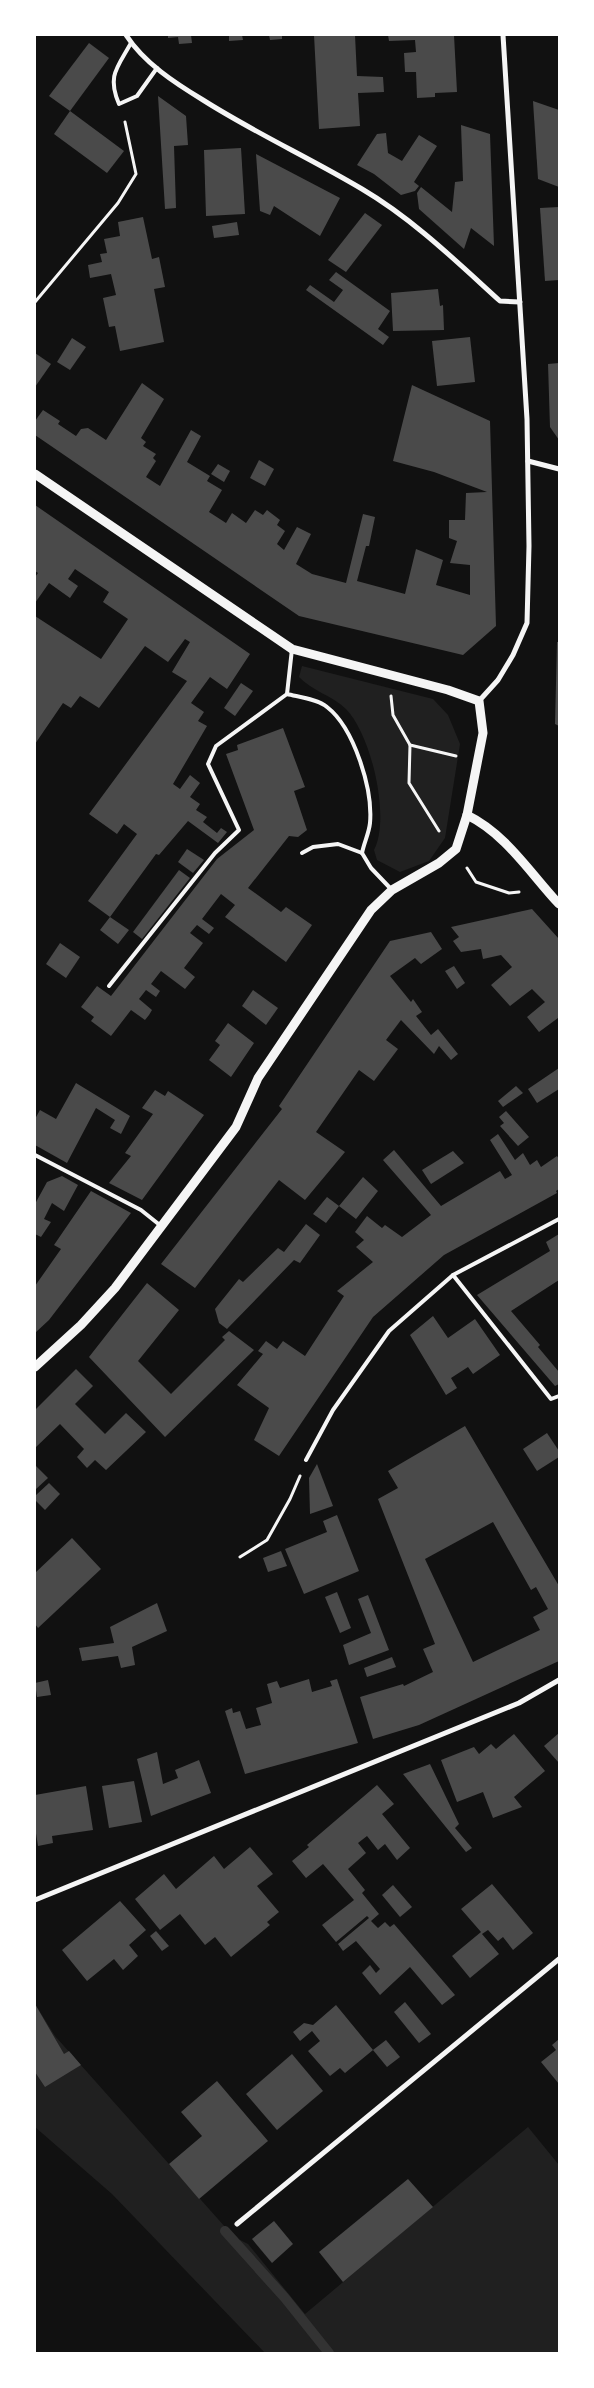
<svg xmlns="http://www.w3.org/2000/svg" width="594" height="2388" font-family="Karla,sans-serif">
<rect width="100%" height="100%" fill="#111"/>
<!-- green -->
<g fill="#202020">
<path d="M 302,666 L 433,699 L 448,715 L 460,744 L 445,838 L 429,861 L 400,872 L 377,860 L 374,850 C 391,818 371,734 346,709 C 333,696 312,691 299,677 Z"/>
<polygon points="35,2004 55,2036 234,2237 248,2244 305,2314 528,2127 559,2165 559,2353 265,2353 112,2194 35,2127"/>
</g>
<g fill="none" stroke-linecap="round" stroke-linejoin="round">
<!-- stream -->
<polyline stroke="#333" stroke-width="10" points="225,2231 285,2298 329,2353"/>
</g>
<!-- building -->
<g fill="#4a4a4a" fill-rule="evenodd">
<polygon points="168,35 191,35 192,43 179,44 178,37 168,38"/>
<polygon points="229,35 242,35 243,40 229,41"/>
<polygon points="269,35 282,35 282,39 270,40"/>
<polygon points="314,35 355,35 357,76 383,77 384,92 358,93 360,126 319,129"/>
<polygon points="388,35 454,35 457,92 435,93 435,97 417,98 416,72 405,72 404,53 416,52 415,40 389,41"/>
<polygon points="89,43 109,58 70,111 49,96"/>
<polygon points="158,96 186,116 188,145 174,146 176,208 165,209"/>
<polygon points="533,101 559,110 559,187 538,179"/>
<polygon points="70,111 124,151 107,173 54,134"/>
<polygon points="461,125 490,134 494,246 471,228 464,249 419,209 417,193 421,187 452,212 455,182 463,181"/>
<polygon points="386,133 388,153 402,161 419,135 437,146 414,182 419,186 415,191 401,195 374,174 357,165 377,134"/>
<polygon points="241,148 245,214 206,216 204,150"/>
<polygon points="256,154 340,198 320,236 274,206 270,215 260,211"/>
<polygon points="559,207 559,280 545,281 540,208"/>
<polygon points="365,213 382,225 346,272 328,260"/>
<polygon points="143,217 152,259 159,257 165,287 154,289 164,342 120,351 115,326 109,327 103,298 116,295 111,274 90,278 88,265 102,262 100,254 107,253 104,239 120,236 118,222"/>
<polygon points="237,222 239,235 214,238 212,226"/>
<polygon points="336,272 390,311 378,329 389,337 383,345 306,290 310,285 334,302 343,290 329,280"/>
<polygon points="438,289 440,306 443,305 444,330 393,331 391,293"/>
<polygon points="470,337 475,382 437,386 432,341"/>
<polygon points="72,338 86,347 70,370 57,362"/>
<polygon points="35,353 51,364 35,387"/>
<polygon points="559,363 559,440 550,427 548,364"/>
<polygon points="142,383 164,399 141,438 146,442 143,446 156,454 153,458 156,461 146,477 160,486 191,430 201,436 187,462 210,476 207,481 222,490 209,512 226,523 232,513 246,523 255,510 263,515 267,510 280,520 277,525 285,531 277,544 284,550 297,527 311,534 296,564 312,574 346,583 363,514 375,517 369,546 366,546 357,581 405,594 416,549 443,560 436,585 470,595 470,565 450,563 457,541 449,538 449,520 465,520 466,493 487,492 434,472 393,461 412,385 490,421 496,626 463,655 299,616 35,435 35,421 43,410 60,421 58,424 76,436 81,429 88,428 106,440"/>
<polygon points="259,460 274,469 265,486 250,478"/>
<polygon points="218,464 230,471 224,482 211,474"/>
<polygon points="35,505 250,654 227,689 210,677 191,703 204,712 198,721 207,726 173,784 180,789 190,775 200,783 190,797 200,804 196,810 207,817 203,822 217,833 221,828 227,832 218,843 188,821 159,855 156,854 110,917 129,930 118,944 100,930 110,917 88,901 137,834 124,824 117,834 89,814 187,681 172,672 190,642 185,639 168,662 145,646 99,708 80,696 71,708 63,703 35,744 35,616 101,659 128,619 103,602 109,592 75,569 68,579 78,586 70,598 49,583 35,603 35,577 38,573 35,571"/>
<polygon points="557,642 559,642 559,726 555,724"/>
<polygon points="241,683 253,691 235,716 224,708"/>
<polygon points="283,728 305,787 294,791 307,830 298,837 289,836 248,888 281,912 286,907 312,925 286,962 225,917 235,905 221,894 202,919 214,928 209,934 197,925 190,933 203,943 184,968 195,977 185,989 161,971 151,984 160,991 156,997 146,990 139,999 152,1010 149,1015 145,1020 131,1010 111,1036 91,1021 94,1017 81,1007 97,986 111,996 217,859 254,830 226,754 238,750 237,745"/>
<polygon points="187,849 204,860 193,873 178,862"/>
<polygon points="179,870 190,878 142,939 133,932"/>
<polygon points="532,909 559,939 559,1019 558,1018 539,1032 527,1017 545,1002 532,989 510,1006 491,985 512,967 501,955 483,959 481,949 461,952 453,941 459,937 451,927"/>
<polygon points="431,932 442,949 421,964 415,958 390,976 411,1002 413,999 422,1012 416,1016 431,1035 438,1029 458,1054 451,1060 439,1046 434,1054 401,1020 386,1040 398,1049 374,1081 359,1070 316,1132 345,1152 305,1200 279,1180 195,1288 161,1264 282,1109 279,1106 390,941"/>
<polygon points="60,943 80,957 66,978 46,964"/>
<polygon points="454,966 465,983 457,989 445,971"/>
<polygon points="253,990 278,1008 266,1025 242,1006"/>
<polygon points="228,1023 254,1043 231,1077 209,1060 220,1045 215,1041"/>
<polygon points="559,1068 559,1089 537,1103 528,1089"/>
<polygon points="76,1083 130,1116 121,1134 110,1128 115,1120 96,1108 67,1163 35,1145 35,1119 40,1110 56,1119"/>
<polygon points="516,1086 523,1093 503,1107 498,1101"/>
<polygon points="155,1090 165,1096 168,1091 204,1115 142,1200 109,1183 131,1156 125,1153 153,1114 142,1108"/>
<polygon points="506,1111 529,1137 518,1146 500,1126 504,1123 499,1117"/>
<polygon points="498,1134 515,1160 523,1153 530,1165 537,1160 541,1167 557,1156 559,1159 559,1189 556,1191 557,1193 444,1255 373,1317 279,1456 254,1440 269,1408 237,1385 263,1354 258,1351 266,1341 277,1349 283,1341 305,1356 344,1296 337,1291 373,1262 356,1247 364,1240 355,1232 367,1216 382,1228 385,1225 402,1237 431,1215 383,1160 394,1150 441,1206 500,1171 505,1179 512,1175 490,1140"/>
<polygon points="453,1151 464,1163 431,1184 422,1170"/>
<polygon points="62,1176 78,1185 64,1211 52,1203 44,1219 51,1222 41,1237 35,1234 35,1204 47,1182"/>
<polygon points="363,1177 378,1191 356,1219 339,1206 326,1223 313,1214 327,1197 339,1206"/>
<polygon points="91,1191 131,1213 49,1320 35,1333 35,1286 61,1249 54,1245"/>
<polygon points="306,1224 320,1235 300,1263 294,1260 227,1329 219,1323 215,1309 239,1279 243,1282 278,1248 284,1252"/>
<polygon points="559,1234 559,1280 511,1311 540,1345 538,1347 559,1372 559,1384 555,1386 477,1295 550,1251 546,1242"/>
<polygon points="147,1283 179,1310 138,1361 171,1394 225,1340 222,1337 229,1331 254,1350 165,1437 89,1357"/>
<polygon points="433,1316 448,1338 475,1319 500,1355 473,1374 468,1367 451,1378 457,1388 446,1395 410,1335"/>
<polygon points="76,1369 93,1386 75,1404 105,1434 126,1413 146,1432 106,1470 95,1460 87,1468 77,1457 84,1449 60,1424 35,1448 35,1410"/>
<path d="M 465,1426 L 559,1586 L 559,1661 L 419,1725 L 373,1739 L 360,1697 L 403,1684 L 404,1686 L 433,1672 L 423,1649 L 435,1644 L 378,1499 L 398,1488 L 388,1471 ZM 493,1522 L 531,1590 L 536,1587 L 548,1609 L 533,1617 L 540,1630 L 473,1662 L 425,1559 Z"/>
<polygon points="547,1433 559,1451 559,1457 537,1471 523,1449"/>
<polygon points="317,1464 333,1506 310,1514 309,1478"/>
<polygon points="35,1465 48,1478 35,1490"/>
<polygon points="49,1483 60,1494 45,1510 35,1500 35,1496"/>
<polygon points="337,1515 359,1571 304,1594 285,1549 327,1532 323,1521"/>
<polygon points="72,1538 101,1569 38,1628 35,1624 35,1573"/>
<polygon points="281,1551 287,1566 268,1572 263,1558"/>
<polygon points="337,1592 351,1628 340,1633 325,1597"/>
<polygon points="368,1595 389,1650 349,1665 343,1645 371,1633 358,1599"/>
<polygon points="157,1603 167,1631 132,1647 135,1665 121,1668 118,1656 82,1661 79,1648 114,1643 110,1627"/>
<polygon points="392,1657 396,1667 367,1677 364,1668"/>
<polygon points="309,1679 312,1692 332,1686 330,1681 337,1679 358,1743 245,1774 225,1711 232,1708 233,1713 240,1711 246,1729 261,1725 256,1708 272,1703 267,1684 277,1681 280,1688"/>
<polygon points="48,1680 51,1695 37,1697 35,1683"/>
<polygon points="559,1733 559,1763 544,1746"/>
<polygon points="514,1734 545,1771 514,1797 522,1807 493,1818 483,1792 457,1802 441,1760 474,1747 479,1754 491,1744 496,1749"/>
<polygon points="157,1752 163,1784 178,1778 175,1770 199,1760 211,1793 151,1816 137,1759"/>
<polygon points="430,1764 459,1824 455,1828 472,1848 466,1852 403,1774"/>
<polygon points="134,1781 142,1822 109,1828 102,1786"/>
<polygon points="377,1785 394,1804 382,1814 410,1848 397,1860 385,1844 378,1850 367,1836 358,1843 366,1853 348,1869 365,1890 362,1893 379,1914 371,1921 378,1928 385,1922 390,1927 394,1924 455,1995 442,2005 410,1967 380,1995 362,1973 370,1965 376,1973 380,1969 356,1941 343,1951 338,1944 369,1918 367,1916 336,1942 322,1925 354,1900 323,1864 306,1878 292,1861 309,1847 307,1845"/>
<polygon points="86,1786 93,1830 52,1836 53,1843 38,1846 35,1827 35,1795"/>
<polygon points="250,1847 273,1874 257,1886 279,1912 267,1922 270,1925 231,1957 215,1937 205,1945 180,1914 160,1930 135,1899 164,1874 176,1889 214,1856 224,1869"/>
<polygon points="492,1884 533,1933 513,1950 503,1937 498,1941 488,1930 482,1934 499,1954 470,1978 452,1956 481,1932 461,1909"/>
<polygon points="393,1885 412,1907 400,1917 382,1895"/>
<polygon points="120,1901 146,1930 129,1945 138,1956 123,1970 114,1959 87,1981 62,1950"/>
<polygon points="156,1931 169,1946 162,1951 150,1936"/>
<polygon points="405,2002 431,2034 419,2043 394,2012"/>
<polygon points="35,2004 64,2054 69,2051 81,2065 45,2087 35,2072"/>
<polygon points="336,2005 373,2050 345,2073 340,2068 330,2076 308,2051 320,2041 312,2031 300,2041 293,2032 304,2023 313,2025"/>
<polygon points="559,2039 559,2084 541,2062 556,2050 552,2045"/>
<polygon points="386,2040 400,2057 387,2067 373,2050"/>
<polygon points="292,2054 323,2091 277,2130 246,2094"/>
<polygon points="217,2081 268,2141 199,2199 169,2164 202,2136 181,2112"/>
<polygon points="408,2179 433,2207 343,2282 319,2252"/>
<polygon points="274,2221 293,2244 272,2263 252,2239"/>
</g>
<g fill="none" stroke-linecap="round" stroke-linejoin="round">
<!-- path -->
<g stroke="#f5f5f5" stroke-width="3">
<polyline points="35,302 118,203 136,174 125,122"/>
<polyline points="391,696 393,715 410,745 409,783 439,831"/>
<polyline points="410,745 456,756"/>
<polyline points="467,868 476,882 509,893 519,892"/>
<polyline points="240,1557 267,1540 290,1499 300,1476"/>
</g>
<!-- service -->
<g stroke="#f5f5f5" stroke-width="4">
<path d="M 131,43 C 117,68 107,76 119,104 L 137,96 L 157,68"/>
<path d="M 287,694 C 299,697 318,699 327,707 C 354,728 373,789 370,823 C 369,833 364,843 362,853"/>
<polyline points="302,853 313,847 338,844 362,853 371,868 391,889"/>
<polyline points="109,986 215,853 239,830 208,764 216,746 287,694 292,649"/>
<polyline points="35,1155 141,1210 161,1226"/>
<polyline points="453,1275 551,1399 559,1396"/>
<polyline points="306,1460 333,1410 389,1331 453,1275 559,1219"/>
</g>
<!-- minor -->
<g stroke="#f5f5f5" stroke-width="5">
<path d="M 126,35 C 144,63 175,83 203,100 C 255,133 310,158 362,189 C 413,219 457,262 500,301 L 520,302"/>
<polyline points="528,461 559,469"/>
<polyline points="479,701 498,680 513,655 527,623 529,546 527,419 503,35"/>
<polyline points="35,1900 519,1703 559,1680"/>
<polyline points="237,2224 559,1959"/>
</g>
<!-- tertiary -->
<g stroke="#f5f5f5" stroke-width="9">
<polyline points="35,474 292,649 448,690 479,701 483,733 467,815 456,849 439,863 392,890 371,910 258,1078 236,1127 115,1288 81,1325 35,1367"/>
<path d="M 467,815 C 506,834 530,873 559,904"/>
</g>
</g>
<!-- border -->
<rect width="594" height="2388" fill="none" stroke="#ffffff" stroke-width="72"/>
</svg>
